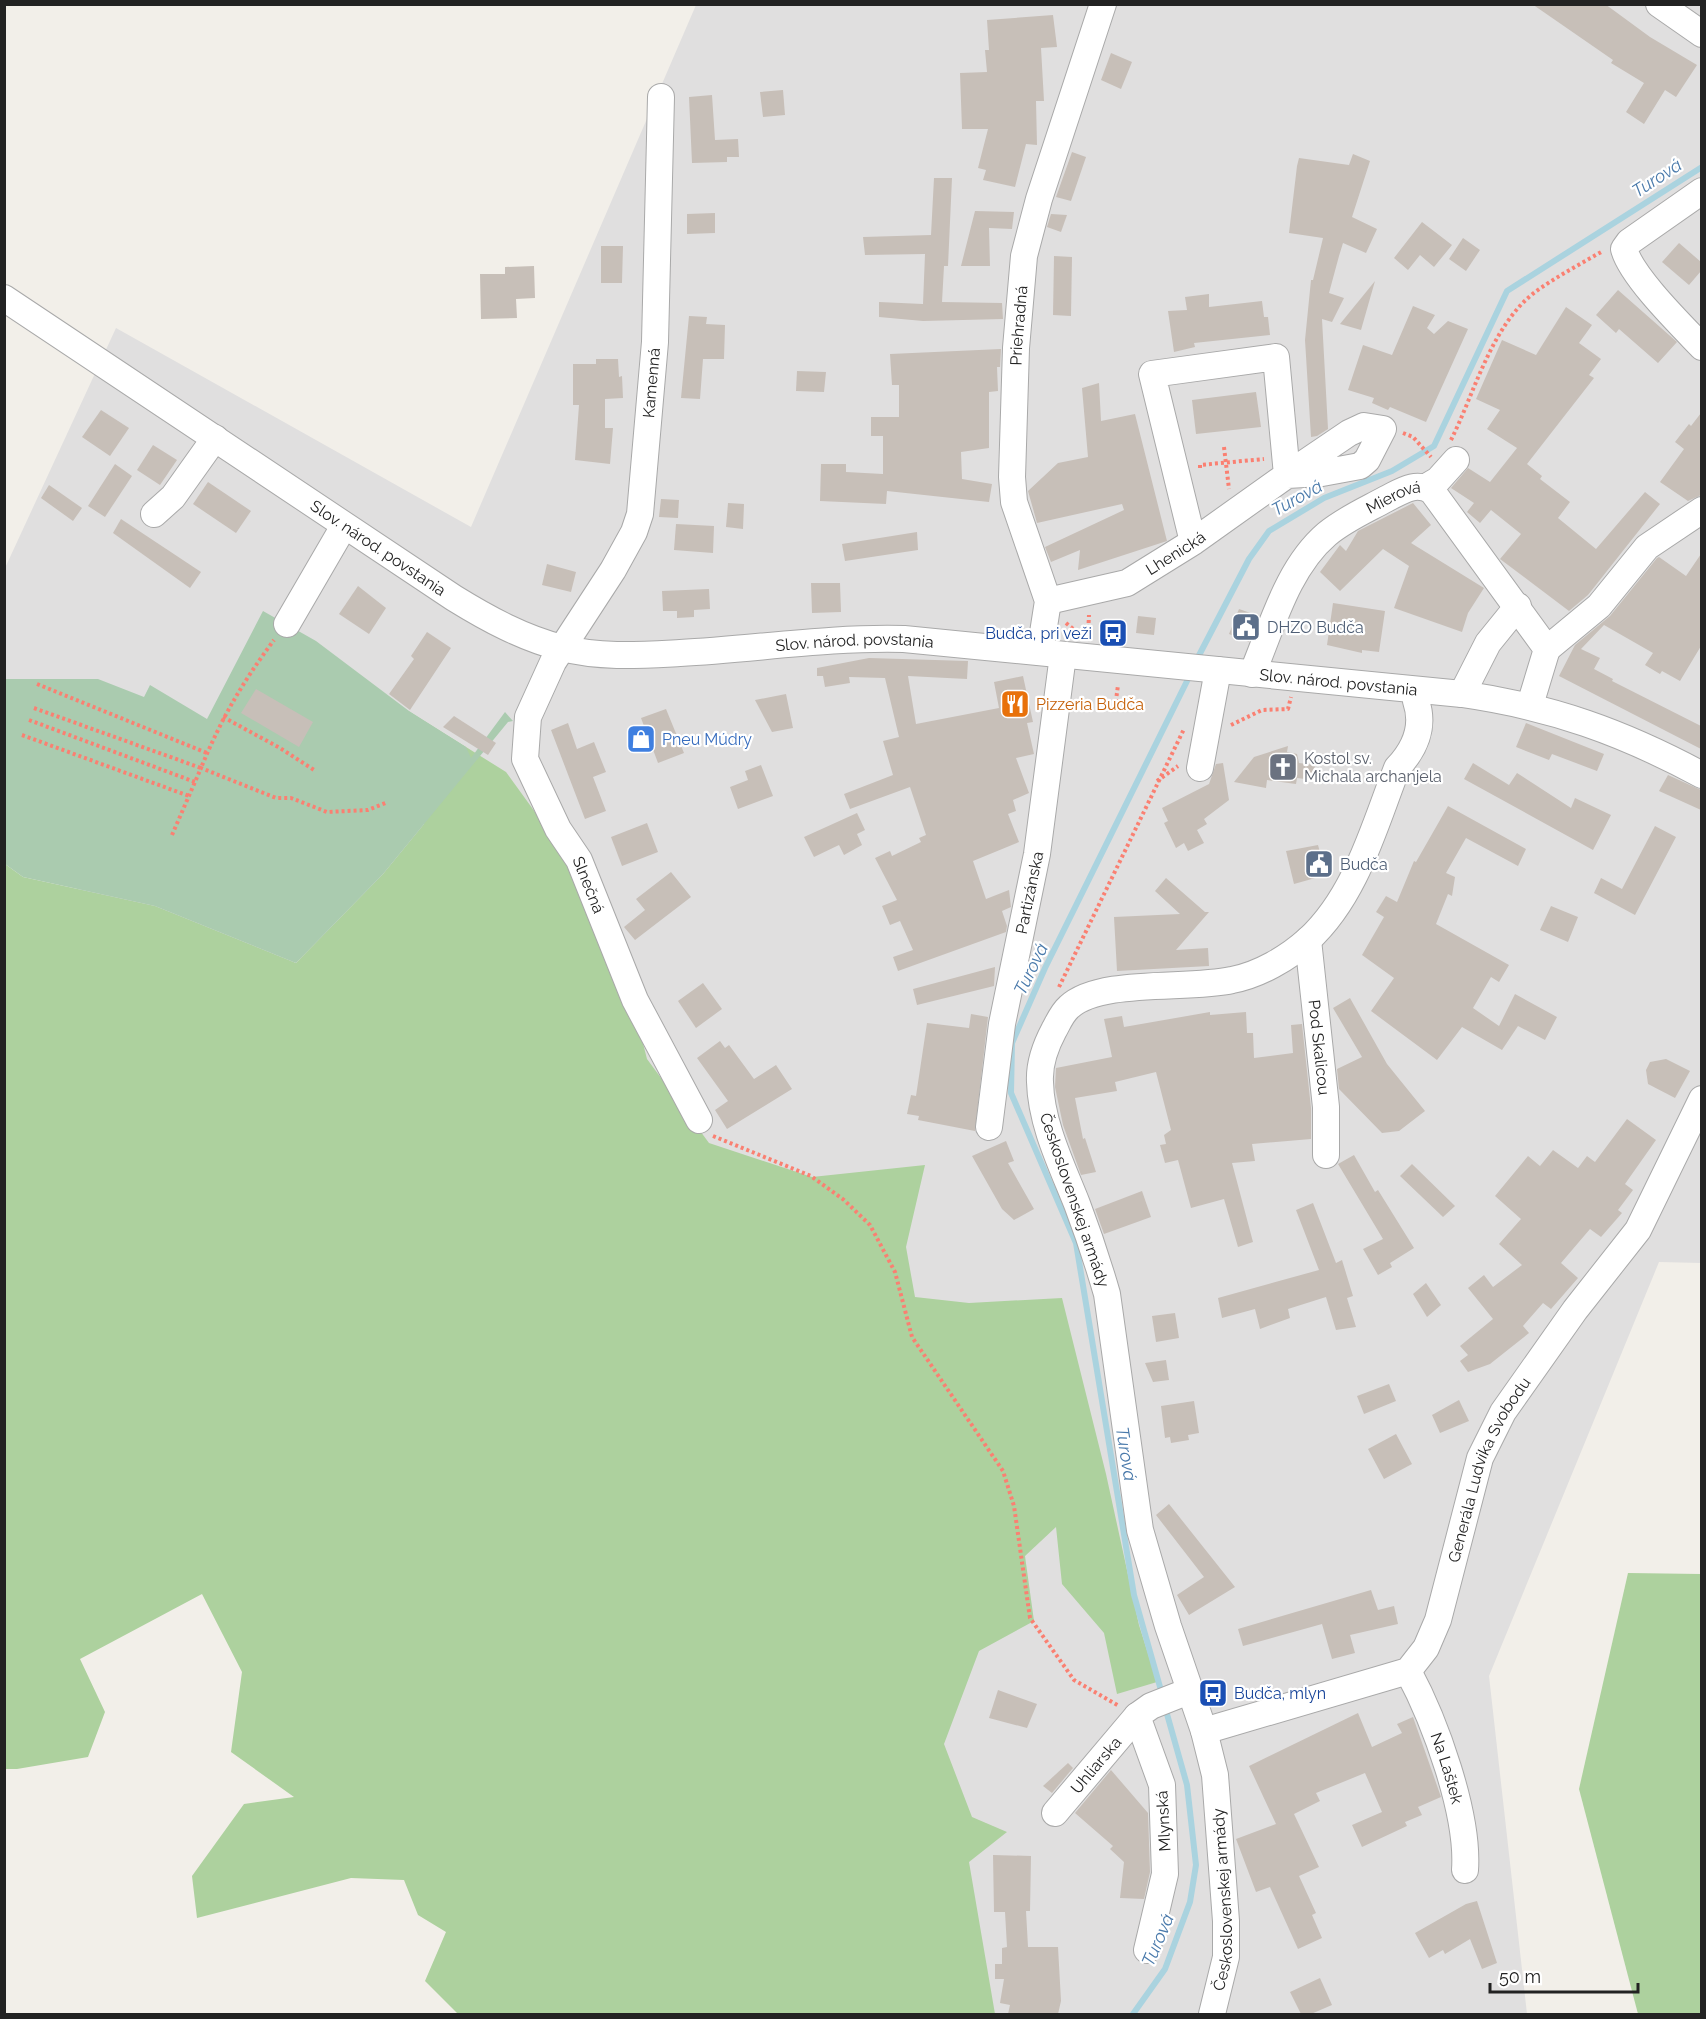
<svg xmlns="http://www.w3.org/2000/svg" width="1706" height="2019" font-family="Raleway,sans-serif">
<rect width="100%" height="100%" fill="#f2efe9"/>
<!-- residential -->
<polygon fill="#e0dfdf" points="696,5 1701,5 1701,1263 1659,1262 1489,1676 1527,2014 834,2014 484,857 275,973 5,858 5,568 116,328 471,527"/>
<!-- forest -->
<g fill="#add19e">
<polygon points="322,657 506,772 611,917 647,1059 709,1143 812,1177 925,1165 906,1247 915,1297 969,1303 1062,1298 1106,1474 1139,1625 1157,1682 1117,1694 1104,1633 1062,1584 1056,1527 1025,1556 1034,1621 979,1651 944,1744 972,1817 1007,1832 969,1862 995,2014 458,2014 425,1981 446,1932 418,1915 404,1880 351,1878 197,1918 192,1876 244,1804 294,1797 231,1752 242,1672 202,1594 80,1659 105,1712 88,1757 17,1769 5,1769 5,864 23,877 155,906 296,963 383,874 424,824"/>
<polygon points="1628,1573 1701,1574 1701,2014 1638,2014 1579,1789"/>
</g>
<!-- cemetery -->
<polygon fill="#aacbaf" points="263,611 316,641 409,711 466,747 471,758 505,712 513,721 508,722 383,874 296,963 155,906 23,877 5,864 5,679 98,679 144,697 150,685 207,719"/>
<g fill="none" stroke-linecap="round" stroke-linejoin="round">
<!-- stream -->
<g stroke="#aad3df" stroke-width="6">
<polyline points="1195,663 1249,559 1269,531 1324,498 1392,471 1434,446 1507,291 1702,167"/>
<polyline points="1162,1694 1134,1595 1076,1243 1011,1093 1012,1043 1045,968 1191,673"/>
<polyline points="1133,2014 1165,1969 1190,1902 1196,1865 1187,1785 1165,1707"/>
</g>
</g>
<!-- building -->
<g fill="#c7bfb8">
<polygon points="1532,4 1605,4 1650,37 1697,65 1676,97 1665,90 1644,124 1626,112 1644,83 1611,63 1613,60"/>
<polygon points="1053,15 1057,47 1041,48 1044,101 1036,101 1037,145 1026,144 1015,187 983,180 986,170 978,168 988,129 962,129 960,73 987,72 985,50 989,50 987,20"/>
<polygon points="1111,53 1132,62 1121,89 1101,80"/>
<polygon points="783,90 785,115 763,117 760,92"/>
<polygon points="712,95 715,140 738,139 739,157 727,157 727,162 692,163 689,97"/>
<polygon points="1072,152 1086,157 1071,201 1056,197"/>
<polygon points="1353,154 1370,161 1352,217 1377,229 1366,253 1343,243 1339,256 1329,293 1344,298 1332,322 1322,319 1328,429 1317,436 1311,437 1305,340 1311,280 1313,280 1323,238 1289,233 1297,166 1299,158 1349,165"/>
<polygon points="934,178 952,178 948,266 944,266 942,302 1002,303 1003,319 923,321 879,317 879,302 923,304 925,254 865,255 863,237 931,235"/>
<polygon points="975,211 1014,212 1012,229 989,228 990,266 961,266"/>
<polygon points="715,213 715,233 687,234 687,214"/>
<polygon points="1051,214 1067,215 1061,232 1047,227"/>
<polygon points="1422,222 1452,245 1434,267 1420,255 1408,270 1394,258"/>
<polygon points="1463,238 1480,250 1466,271 1449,259"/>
<polygon points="1679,243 1701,262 1701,271 1689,285 1662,262"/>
<polygon points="601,246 623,246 622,283 601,283"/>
<polygon points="1054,256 1072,257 1071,316 1053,315"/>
<polygon points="534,266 535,298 516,299 517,318 481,319 480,274 505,274 505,267"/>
<polygon points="1375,281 1361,330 1340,324"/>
<polygon points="1618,290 1677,342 1658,363 1619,329 1616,333 1596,315"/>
<polygon points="1209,294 1209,307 1262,301 1264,317 1268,317 1270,335 1194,343 1195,347 1174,352 1168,311 1187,310 1185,297"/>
<polygon points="1413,306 1435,315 1427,328 1434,334 1448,321 1468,329 1426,422 1390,407 1388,410 1372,403 1374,398 1348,390 1363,345 1392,355"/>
<polygon points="1566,307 1592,325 1579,343 1601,359 1589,375 1594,378 1527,464 1542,476 1540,479 1570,502 1558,518 1596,549 1645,492 1660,504 1588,595 1569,611 1500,559 1521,534 1491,510 1480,523 1467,512 1474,503 1451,488 1468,468 1490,482 1517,448 1487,429 1500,410 1476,399 1502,340 1536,355"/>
<polygon points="689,316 707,317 706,324 725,325 724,359 703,359 700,399 681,398"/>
<polygon points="1001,349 1000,367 997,367 998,391 989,392 989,448 961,452 962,479 992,484 989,502 887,491 886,504 820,501 821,464 846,464 846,472 883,474 883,436 871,436 871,417 899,417 899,385 892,385 890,354"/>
<polygon points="596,359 618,359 619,377 622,376 623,398 605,399 605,428 613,428 610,464 575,460 579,405 573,405 573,364 596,364"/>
<polygon points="797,371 826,372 824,392 796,391"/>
<polygon points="1099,383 1101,421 1135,414 1167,541 1078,570 1080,550 1051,562 1045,547 1124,510 1122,504 1037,523 1028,491 1058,463 1088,457 1082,388"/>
<polygon points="1256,392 1261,427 1196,434 1192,400"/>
<polygon points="101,410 129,428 110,456 82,437"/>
<polygon points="1701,413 1701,495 1688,501 1660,482 1684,449 1675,442 1689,424 1691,426"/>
<polygon points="153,445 177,460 160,485 137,470"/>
<polygon points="115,464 132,476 105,517 88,506"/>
<polygon points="208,482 251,511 236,533 193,504"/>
<polygon points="49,485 82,508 73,521 41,498"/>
<polygon points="661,499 679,500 678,518 659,517"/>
<polygon points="728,503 744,504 743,529 726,527"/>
<polygon points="1413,503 1431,525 1411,543 1484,588 1468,613 1462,632 1394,608 1409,566 1383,549 1340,591 1320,572 1340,545 1346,551 1358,531"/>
<polygon points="121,519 201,572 190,588 113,533"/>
<polygon points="676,524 714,526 713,553 674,550"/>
<polygon points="917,532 918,550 845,561 842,544"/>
<polygon points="1701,554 1701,646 1680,681 1662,671 1660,674 1645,665 1653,653 1604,625 1581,649 1600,658 1594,669 1613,679 1612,681 1701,726 1701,749 1559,676 1575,645 1610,616 1657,558 1659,557 1686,576"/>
<polygon points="547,564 576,572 571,592 542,585"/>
<polygon points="811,583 840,583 841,612 812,613"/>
<polygon points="358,586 386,608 369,634 339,614"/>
<polygon points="709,589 710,609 694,610 694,617 677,618 677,611 663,611 662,591"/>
<polygon points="1333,603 1385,611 1379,652 1362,650 1362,653 1327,645"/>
<polygon points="1239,609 1259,616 1249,642 1229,634"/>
<polygon points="1138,616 1156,618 1154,635 1136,633"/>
<polygon points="427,632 451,648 410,710 389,694 414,659 411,656"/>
<polygon points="869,658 968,661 967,679 908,676 916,724 999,708 994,682 1023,676 1033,722 1027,723 1034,754 1016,758 1029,793 1013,800 1016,811 1008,814 1019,842 973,861 986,899 1009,890 1011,907 1002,911 1007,926 1006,932 898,971 893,957 913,950 900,921 890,925 882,906 897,900 875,858 890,851 892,856 921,842 919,838 926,835 910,787 850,809 844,794 893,775 883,741 899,737 885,678 849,677 850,683 825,687 823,676 817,676 817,668"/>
<polygon points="256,689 313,722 299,747 241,713"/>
<polygon points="786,694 793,728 772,732 755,700"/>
<polygon points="666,709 684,753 658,763 641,718"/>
<polygon points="454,716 496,743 488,755 443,727"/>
<polygon points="568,723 577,749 594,742 606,772 593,777 606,811 585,819 551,730"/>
<polygon points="1526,723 1604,754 1597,771 1552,754 1549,760 1516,747"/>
<polygon points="1288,746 1287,752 1297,754 1299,763 1315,765 1313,780 1297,778 1296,784 1267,780 1266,788 1234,782 1254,757"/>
<polygon points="1223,763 1229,800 1204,819 1207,824 1197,830 1204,843 1188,851 1184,843 1176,848 1164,823 1168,821 1162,808 1209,784 1216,764"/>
<polygon points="1473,763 1509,785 1517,773 1571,808 1575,798 1611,815 1593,850 1464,779"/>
<polygon points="761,765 773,796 738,809 730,787 748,780 745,771"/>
<polygon points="1668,775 1701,790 1701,810 1659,791"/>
<polygon points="1448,806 1526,849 1518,866 1466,838 1446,873 1455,877 1452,896 1448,894 1436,924 1509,965 1499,982 1491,977 1473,1008 1499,1026 1515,994 1557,1017 1545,1040 1518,1026 1502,1050 1462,1027 1437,1060 1371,1011 1394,978 1362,955 1384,917 1376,912 1386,896 1397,902 1414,861 1416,862"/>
<polygon points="857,813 865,830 857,834 862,845 844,855 839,845 814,857 804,837"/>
<polygon points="647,823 658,852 622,866 611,837"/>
<polygon points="1655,826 1676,837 1635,915 1594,893 1601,878 1622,889"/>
<polygon points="1318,845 1326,875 1294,884 1286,851"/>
<polygon points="671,872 691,897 635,940 624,927 645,910 636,899"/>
<polygon points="1166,878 1205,912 1209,912 1176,950 1208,948 1209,966 1117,971 1114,917 1180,914 1155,891"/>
<polygon points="1551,906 1578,917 1568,942 1540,930"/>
<polygon points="995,967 994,986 917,1005 913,989"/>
<polygon points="703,983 722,1009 696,1028 678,1001"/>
<polygon points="1350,998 1387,1064 1425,1111 1399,1131 1382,1133 1339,1089 1337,1069 1362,1057 1333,1008"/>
<polygon points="1210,1012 1210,1015 1246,1012 1247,1033 1253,1033 1254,1058 1293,1053 1291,1025 1302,1024 1311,1108 1311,1139 1252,1144 1255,1161 1232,1163 1253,1242 1238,1247 1224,1199 1191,1208 1178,1160 1165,1163 1160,1145 1166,1144 1164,1135 1171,1130 1156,1072 1115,1082 1117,1091 1075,1098 1083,1139 1085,1138 1096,1172 1081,1175 1063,1125 1055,1087 1056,1068 1112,1057 1104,1019 1122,1016 1124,1027"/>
<polygon points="971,1014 988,1017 975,1131 918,1120 919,1116 907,1114 911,1095 916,1096 927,1023 969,1028"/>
<polygon points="720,1041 725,1048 729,1045 754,1079 776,1065 792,1089 727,1129 715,1110 728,1101 697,1058"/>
<polygon points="1666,1059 1690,1071 1675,1098 1648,1084 1646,1070 1650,1062"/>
<polygon points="1627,1119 1656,1140 1625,1184 1633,1190 1618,1210 1622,1213 1601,1237 1590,1229 1561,1263 1578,1278 1551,1309 1543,1303 1523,1326 1529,1333 1490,1364 1468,1372 1460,1361 1468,1355 1460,1346 1493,1319 1468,1288 1484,1275 1493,1287 1522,1265 1499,1244 1521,1219 1495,1196 1528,1156 1540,1166 1553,1150 1578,1168 1587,1156 1595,1162"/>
<polygon points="1006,1141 1014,1161 1008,1163 1034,1209 1014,1220 1002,1209 972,1156"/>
<polygon points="1354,1155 1375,1192 1378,1190 1414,1248 1390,1263 1392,1267 1378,1275 1363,1249 1383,1239 1338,1164"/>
<polygon points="1412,1164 1455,1206 1443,1217 1400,1176"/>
<polygon points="1142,1191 1151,1217 1104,1234 1095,1209"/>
<polygon points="1313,1203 1336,1263 1342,1260 1353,1296 1347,1298 1356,1327 1336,1330 1326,1297 1288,1309 1290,1318 1260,1329 1255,1309 1222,1318 1218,1298 1319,1270 1296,1210"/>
<polygon points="1426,1283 1441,1305 1427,1317 1413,1294"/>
<polygon points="1175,1313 1179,1338 1156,1342 1152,1316"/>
<polygon points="1166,1360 1169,1380 1153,1382 1145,1363"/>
<polygon points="1389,1384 1396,1401 1364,1414 1357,1396"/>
<polygon points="1459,1400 1469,1421 1440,1433 1432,1415"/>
<polygon points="1194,1401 1199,1433 1188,1435 1189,1440 1171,1443 1170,1437 1165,1438 1161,1406"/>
<polygon points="1396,1434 1412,1464 1384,1479 1368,1449"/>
<polygon points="1169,1504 1235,1587 1189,1615 1177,1595 1204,1577 1156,1515"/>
<polygon points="1371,1590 1378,1610 1394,1606 1398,1624 1350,1635 1355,1653 1332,1659 1322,1624 1243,1646 1238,1629"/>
<polygon points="998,1690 1037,1704 1027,1728 989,1718"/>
<polygon points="1358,1713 1372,1747 1402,1733 1397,1724 1413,1717 1441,1797 1418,1807 1422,1815 1405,1822 1407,1826 1362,1847 1352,1825 1382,1812 1365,1773 1316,1793 1320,1801 1294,1814 1319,1867 1299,1876 1316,1913 1312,1915 1322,1938 1298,1949 1270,1887 1256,1892 1236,1839 1276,1824 1249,1766"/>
<polygon points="1068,1763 1073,1768 1052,1793 1043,1786"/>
<polygon points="1111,1770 1148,1813 1150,1872 1144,1899 1120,1898 1124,1862 1110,1849 1113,1846 1075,1813"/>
<polygon points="993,1855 1031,1856 1030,1911 1026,1911 1028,1947 1058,1947 1061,2001 1058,2014 1008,2014 1010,2005 1000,2003 1004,1979 995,1979 995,1964 1002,1964 1002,1948 1007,1947 1005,1912 994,1912"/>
<polygon points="1477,1901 1497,1963 1482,1969 1470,1939 1445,1954 1443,1950 1429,1958 1415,1933 1466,1904"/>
<polygon points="1320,1978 1332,2005 1311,2014 1301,2014 1290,1992"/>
</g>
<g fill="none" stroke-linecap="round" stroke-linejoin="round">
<!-- minor casing -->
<g stroke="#a9a9a9" stroke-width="28">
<g id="minor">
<polyline points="1659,4 1702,34"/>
<path id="s1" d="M 661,97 L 655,342 L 640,514 L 634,532 L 613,570 L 553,662 L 528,717 L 525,759 L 558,829 L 579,860 L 635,1000 L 699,1120"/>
<path d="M 1702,191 L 1629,242 L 1624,249 C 1631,276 1681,325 1702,347"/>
<path id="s2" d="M 4,298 L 454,598 C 488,619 523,638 562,648 C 600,658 641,655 680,653 C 755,649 829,637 904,639 L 1462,694 C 1552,707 1622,732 1702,775"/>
<polyline points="1426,487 1438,480 1456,460"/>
<polyline points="154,514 173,497 215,438"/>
<path id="s3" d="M 1048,601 L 1127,583 L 1193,542 L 1287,475 L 1322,473 L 1360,466 L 1367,460 L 1383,429 L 1364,426 L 1349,433 L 1287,475 L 1276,357 L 1152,374 L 1193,542"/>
<polyline points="287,624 344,526"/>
<polyline points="1547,649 1599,606 1647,547 1702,510"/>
<path id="s4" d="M 1040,652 L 1048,601 L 1014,502 L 1012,477 L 1016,348 L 1024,256 L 1039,199 L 1103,4"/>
<path id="s5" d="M 1252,674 C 1272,627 1287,568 1327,534 C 1345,519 1366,510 1386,499 C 1402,491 1415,481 1432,491 L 1547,649 L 1530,705"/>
<polyline points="1462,694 1488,643 1518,606"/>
<polyline points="1200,768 1218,670"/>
<path id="s6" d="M 1308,940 L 1326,1107 L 1326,1155"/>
<path id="s7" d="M 989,1127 L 1002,1024 L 1037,854 L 1063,655"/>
<path id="s8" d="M 1408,1671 C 1435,1721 1469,1814 1465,1870"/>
<path id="s9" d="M 1204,1731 L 1408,1671 L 1426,1648 L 1438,1620 L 1480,1458 L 1503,1412 L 1575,1310 L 1638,1230 L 1702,1099"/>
<path id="s10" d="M 1055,1813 L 1137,1716"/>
<polyline points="1147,1950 1165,1874 1162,1785 1137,1716 1151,1706 1189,1691"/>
<path id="s11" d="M 1212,2014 L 1226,1957 L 1226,1921 L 1215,1775 L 1204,1731 L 1168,1626 L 1140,1530 L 1107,1294 C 1098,1263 1088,1233 1077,1204 C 1062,1166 1041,1124 1040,1082 C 1039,1065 1046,1045 1054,1030 C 1058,1023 1062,1013 1069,1007 C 1100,978 1189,990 1232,980 C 1259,975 1288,958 1308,940 C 1356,896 1374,827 1397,768 C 1415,749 1425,727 1416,701"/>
</g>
</g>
<!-- path -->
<g stroke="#fa8072" stroke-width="4" stroke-dasharray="3 3" stroke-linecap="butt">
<polyline points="1403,433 1413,437 1431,457"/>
<path d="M 1451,440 C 1475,392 1491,326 1535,292 C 1556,277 1580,264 1603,251"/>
<polyline points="1224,447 1229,489"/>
<polyline points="1200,468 1200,465 1264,459"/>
<polyline points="1066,623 1079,634"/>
<polyline points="1088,635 1089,615"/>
<polyline points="37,684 207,753"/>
<path d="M 34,708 L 201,768 C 221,719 242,683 274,640"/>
<polyline points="1115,708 1118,685"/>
<polyline points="223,717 280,748 314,770"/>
<polyline points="29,720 195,782"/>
<polyline points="1231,725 1262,710 1288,709 1291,697"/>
<polyline points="22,735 189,796"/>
<polyline points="1157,781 1178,766"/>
<polyline points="172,835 201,768 276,798 291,798 327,812 368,810 388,802"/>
<polyline points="1059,987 1184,729"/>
<polyline points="713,1136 811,1176 844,1200 870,1225 895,1272 912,1337 1003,1471 1014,1506 1030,1618 1074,1680 1119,1706"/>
</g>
<!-- minor -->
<use href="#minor" stroke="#fff" stroke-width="26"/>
</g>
<!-- icons -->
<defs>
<g id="civic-square" transform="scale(1.5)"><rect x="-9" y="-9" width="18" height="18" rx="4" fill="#5c6f8a" stroke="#fff"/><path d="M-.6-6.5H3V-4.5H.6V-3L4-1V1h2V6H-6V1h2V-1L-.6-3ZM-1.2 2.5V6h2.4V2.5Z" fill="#fff"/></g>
<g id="bus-square" transform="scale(1.5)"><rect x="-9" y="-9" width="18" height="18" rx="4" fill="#1a4fb4" stroke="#fff"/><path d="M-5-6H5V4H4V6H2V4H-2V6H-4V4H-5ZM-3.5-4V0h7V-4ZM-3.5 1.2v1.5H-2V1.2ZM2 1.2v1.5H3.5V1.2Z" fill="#fff"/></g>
<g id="restaurant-square" transform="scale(1.5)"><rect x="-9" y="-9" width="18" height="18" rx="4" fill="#e8710a" stroke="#fff"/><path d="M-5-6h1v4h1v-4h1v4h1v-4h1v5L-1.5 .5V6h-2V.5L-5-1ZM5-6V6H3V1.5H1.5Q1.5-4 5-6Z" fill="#fff"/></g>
<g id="shop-square" transform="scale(1.5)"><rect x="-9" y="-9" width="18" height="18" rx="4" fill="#3f7fe0" stroke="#fff"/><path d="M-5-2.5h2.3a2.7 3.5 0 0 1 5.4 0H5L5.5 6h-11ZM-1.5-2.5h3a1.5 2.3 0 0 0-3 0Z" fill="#fff"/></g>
<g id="church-square" transform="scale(1.5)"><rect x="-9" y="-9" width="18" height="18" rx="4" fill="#6b7280" stroke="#fff"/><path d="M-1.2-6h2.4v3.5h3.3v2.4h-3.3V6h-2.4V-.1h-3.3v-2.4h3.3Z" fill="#fff"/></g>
</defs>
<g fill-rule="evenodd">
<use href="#civic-square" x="1246" y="627"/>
<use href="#bus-square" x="1113" y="633"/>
<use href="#restaurant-square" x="1015" y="704"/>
<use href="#shop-square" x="641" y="739"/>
<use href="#church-square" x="1283" y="767"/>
<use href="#civic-square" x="1319" y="864"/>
<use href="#bus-square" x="1213" y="1693"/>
</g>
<g text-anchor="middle" stroke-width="4.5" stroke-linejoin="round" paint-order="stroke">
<!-- street labels -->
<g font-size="16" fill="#222" stroke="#fff">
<text dy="6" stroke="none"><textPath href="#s4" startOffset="333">Priehradná</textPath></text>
<text transform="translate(651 383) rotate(-85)" y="6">Kamenná</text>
<text dy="6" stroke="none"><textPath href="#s5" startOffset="237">Mierová</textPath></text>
<text dy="6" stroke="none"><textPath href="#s2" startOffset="450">Slov. národ. povstania</textPath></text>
<text dy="6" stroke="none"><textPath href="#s3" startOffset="138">Lhenická</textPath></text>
<text dy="6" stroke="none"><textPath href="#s2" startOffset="954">Slov. národ. povstania</textPath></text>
<text dy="6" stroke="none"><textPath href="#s2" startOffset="1440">Slov. národ. povstania</textPath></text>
<text dy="6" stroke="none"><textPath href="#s1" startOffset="834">Slnečná</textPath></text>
<text dy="6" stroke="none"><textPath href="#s7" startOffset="238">Partizánska</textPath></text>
<text dy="6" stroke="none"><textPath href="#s6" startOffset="108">Pod Skalicou</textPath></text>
<text transform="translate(1075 1200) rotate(71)" y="6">Československej armády</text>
<text dy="6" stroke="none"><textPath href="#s9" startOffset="432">Generála Ludvika Svobodu</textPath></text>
<text dy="6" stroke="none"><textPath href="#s10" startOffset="63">Uhliarska</textPath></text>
<text dy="6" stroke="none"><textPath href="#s8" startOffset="105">Na Laštek</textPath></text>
<text transform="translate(1163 1821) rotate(-93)" y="6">Mlynská</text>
<text dy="6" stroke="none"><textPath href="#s11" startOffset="116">Československej armády</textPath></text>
</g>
<!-- service labels -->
<g font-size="16" fill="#4e5e75" stroke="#fff" text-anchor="start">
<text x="1267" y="633">DHZO Budča</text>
<text x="1340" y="870">Budča</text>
</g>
<!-- transit labels -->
<g font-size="16" fill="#164399" stroke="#fff" text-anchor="end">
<text x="1092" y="639">Budča, pri veži</text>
<text x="1234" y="1699" text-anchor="start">Budča, mlyn</text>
</g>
<!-- food labels -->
<g font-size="16" fill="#c56008" stroke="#fff" text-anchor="start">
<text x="1036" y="710">Pizzeria Budča</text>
</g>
<!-- shop labels -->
<g font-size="16" fill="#366cbe" stroke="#fff" text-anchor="start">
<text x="662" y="745">Pneu Múdry</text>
</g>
<!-- worship labels -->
<g font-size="16" fill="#5b616d" stroke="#fff" text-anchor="start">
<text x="1304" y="764">Kostol sv.<tspan x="1304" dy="18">Michala archanjela</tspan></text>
</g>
<!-- water labels -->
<g font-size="18" font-style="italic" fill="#4a7aab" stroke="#fff">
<text transform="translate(1657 178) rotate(-33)" y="6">Turová</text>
<text transform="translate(1297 498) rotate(-29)" y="6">Turová</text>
<text transform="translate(1031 969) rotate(-64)" y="6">Turová</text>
<text transform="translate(1126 1454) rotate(81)" y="6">Turová</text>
<text transform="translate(1158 1940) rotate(-67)" y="6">Turová</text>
</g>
</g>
<!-- border -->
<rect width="1706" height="2019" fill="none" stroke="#222222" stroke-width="12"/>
<!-- scale -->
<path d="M1490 1983v9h148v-9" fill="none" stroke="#222222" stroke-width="3"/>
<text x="1499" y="1983" font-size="18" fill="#222222" stroke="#ffffff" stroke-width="4.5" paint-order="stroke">50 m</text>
</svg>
